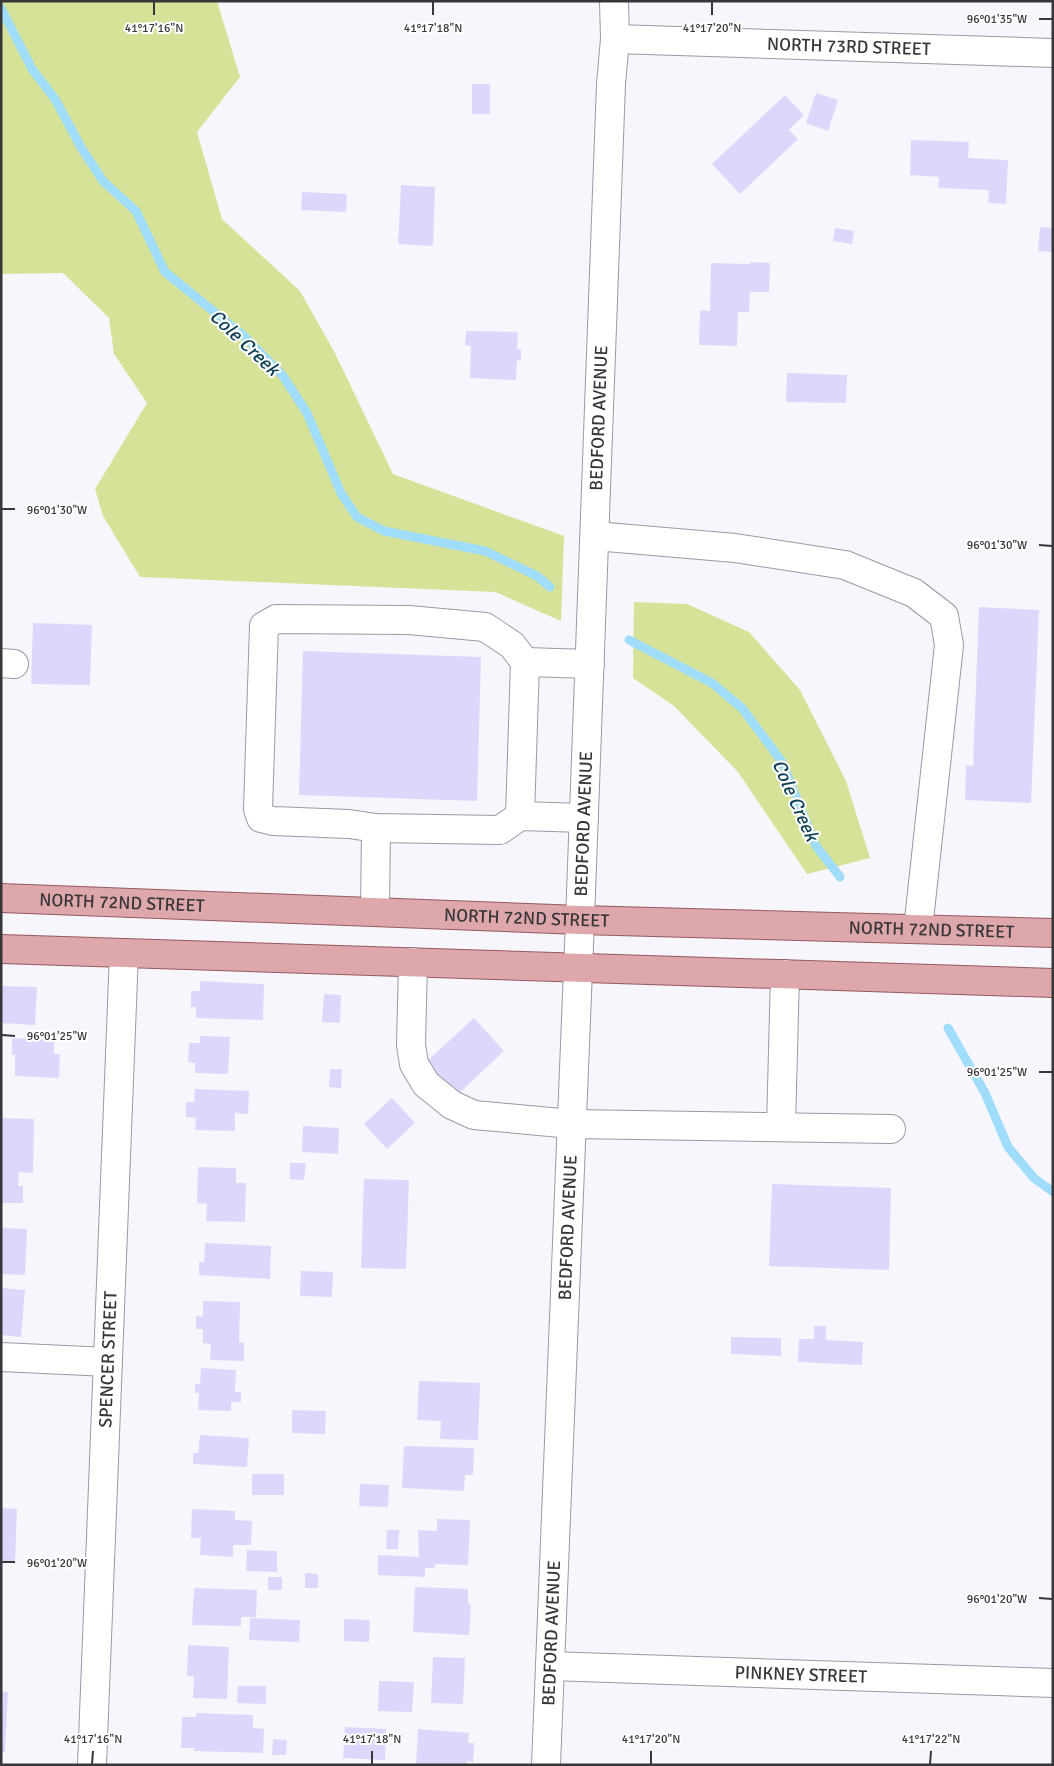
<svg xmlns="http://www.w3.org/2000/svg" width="1054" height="1766" font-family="Signika,sans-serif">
<rect width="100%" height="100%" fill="#f7f6fd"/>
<!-- green -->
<g fill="#d7e299">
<polygon points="1,1 217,1 240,77 197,132 222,219 300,291 334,351 393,474 564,536 561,621 495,592 140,577 103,516 95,489 147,403 114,354 109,318 63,273 1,274"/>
<polygon points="634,602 687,604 749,632 800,690 846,781 870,858 807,874 738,772 674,706 633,678"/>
</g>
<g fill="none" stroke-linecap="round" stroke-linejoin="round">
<!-- stream -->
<g stroke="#9fddfa" stroke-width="9">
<polyline points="1,8 32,69 55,99 82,149 103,181 136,211 165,272 244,336 283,376 307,413 341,493 357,517 384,531 485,551 537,576 550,587"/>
<polyline points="629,640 712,683 742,708 782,762 816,846 840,877"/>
<polyline points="948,1028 985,1093 1008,1147 1034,1178 1053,1192"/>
</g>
</g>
<!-- building -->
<g fill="#ddd7fc">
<rect x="472" y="84" width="18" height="30"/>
<polygon points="816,93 838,100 828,131 806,123"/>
<polygon points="785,95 804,115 789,130 798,139 740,194 712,164"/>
<polygon points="911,140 969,142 968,158 1008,160 1006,204 988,203 989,190 938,188 939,177 910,175"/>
<polygon points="401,185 435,187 433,246 398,244"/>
<polygon points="302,192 347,194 346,212 301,210"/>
<polygon points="1040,227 1053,228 1053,252 1038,251"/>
<polygon points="835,228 854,231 852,244 833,241"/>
<polygon points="750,262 770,263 769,292 750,292 749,312 738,312 737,346 699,345 700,310 710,311 711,263 750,264"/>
<polygon points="466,331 518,332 517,349 521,349 521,361 517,360 516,380 470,378 471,346 465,345"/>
<polygon points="787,373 847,375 846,403 786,402"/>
<polygon points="979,607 1039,610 1031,803 965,800 966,765 973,766"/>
<polygon points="33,623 92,625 90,685 31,684"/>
<polygon points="303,651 481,657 477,801 299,795"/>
<polygon points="200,981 264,984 263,1020 196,1018 196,1007 191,1007 191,991 200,991"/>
<polygon points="1,986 37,987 35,1025 1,1023"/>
<polygon points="324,994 341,995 340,1023 322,1022"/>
<polygon points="474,1018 504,1051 456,1096 426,1062"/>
<polygon points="200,1036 230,1037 228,1074 195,1073 195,1063 188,1062 189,1043 200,1043"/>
<polygon points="12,1038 54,1040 54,1054 60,1054 59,1078 15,1076 15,1055 12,1055"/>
<polygon points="330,1069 342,1069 341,1088 329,1087"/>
<polygon points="195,1089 249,1091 248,1114 235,1113 235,1131 195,1130 196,1118 186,1117 186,1102 194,1102"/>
<polygon points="392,1098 415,1123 387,1149 364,1124"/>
<polygon points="1,1118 34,1119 33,1173 19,1172 18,1186 23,1186 23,1203 1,1203"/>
<polygon points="303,1126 339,1128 338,1154 302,1152"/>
<polygon points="290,1163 306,1163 304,1180 290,1179"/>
<polygon points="198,1167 236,1168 236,1183 246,1183 245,1222 206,1221 207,1204 197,1203"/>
<polygon points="364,1179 409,1180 406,1269 361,1268"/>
<polygon points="772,1184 891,1188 889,1270 769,1266"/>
<polygon points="1,1228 27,1229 25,1275 1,1274"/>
<polygon points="205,1243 271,1246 270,1279 199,1275 199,1262 204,1262"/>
<polygon points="301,1271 333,1272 332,1297 300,1296"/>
<polygon points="1,1288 25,1290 21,1337 1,1335"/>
<polygon points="203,1301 240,1302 239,1342 244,1343 244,1361 210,1360 211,1344 203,1343 203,1329 196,1329 196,1316 203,1317"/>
<polygon points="814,1326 826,1326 826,1340 863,1342 862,1365 798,1362 799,1339 814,1339"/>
<polygon points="731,1337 781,1338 781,1356 731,1354"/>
<polygon points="201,1368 236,1370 235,1392 241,1392 241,1402 231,1402 231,1411 198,1410 199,1393 195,1393 195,1384 200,1384"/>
<polygon points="419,1381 480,1383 478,1440 440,1439 441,1421 417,1420"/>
<polygon points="292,1410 326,1411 325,1434 292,1433"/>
<polygon points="200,1435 249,1438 247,1467 193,1464 193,1453 198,1453"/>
<polygon points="404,1446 474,1448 473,1475 465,1475 464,1491 402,1488"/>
<rect x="252" y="1474" width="32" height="21"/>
<polygon points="360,1484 389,1485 388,1507 359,1506"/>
<polygon points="1,1508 17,1509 15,1562 1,1562"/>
<polygon points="192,1509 235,1511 235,1520 252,1521 251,1545 233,1545 233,1557 200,1555 201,1538 191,1538"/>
<polygon points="437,1519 470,1520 468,1565 435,1564 435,1568 425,1568 425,1577 378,1575 378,1555 419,1557 418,1530 437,1531"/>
<polygon points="387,1530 399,1530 398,1549 386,1549"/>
<polygon points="247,1550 277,1551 277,1572 246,1571"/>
<polygon points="305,1573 318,1574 318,1588 305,1588"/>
<rect x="268" y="1577" width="14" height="13"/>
<polygon points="415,1587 468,1589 468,1604 471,1605 469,1635 413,1632"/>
<polygon points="194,1588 257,1590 256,1617 241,1617 241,1626 192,1625"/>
<polygon points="250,1618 300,1620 299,1642 249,1640"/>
<polygon points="344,1619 370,1620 369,1642 344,1641"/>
<polygon points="188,1645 229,1647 227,1699 193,1698 194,1676 187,1676"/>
<polygon points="433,1657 465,1658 463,1704 431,1703"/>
<polygon points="379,1681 414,1682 412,1712 378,1711"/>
<polygon points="238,1686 266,1686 266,1704 237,1703"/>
<polygon points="1,1692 8,1692 5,1752 1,1752"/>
<polygon points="196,1713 253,1715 253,1728 264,1729 263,1753 194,1751 194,1748 181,1748 182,1717 196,1717"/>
<polygon points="345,1727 386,1729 385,1760 343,1758"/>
<polygon points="418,1729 469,1733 468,1743 474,1743 473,1762 467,1761 466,1765 416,1765"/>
<polygon points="273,1739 287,1740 286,1755 272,1755"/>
</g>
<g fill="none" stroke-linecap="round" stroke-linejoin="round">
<!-- minor casing -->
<g stroke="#9b99a4" stroke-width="30">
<g id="minor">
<path id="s1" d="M 615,39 L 1053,53"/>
<polyline points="595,536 735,548 845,565 914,593 944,616 949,645 918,929"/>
<polyline points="525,662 590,664"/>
<polyline points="1,663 14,664"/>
<polyline points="520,816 525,662 512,645 485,627 409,620 276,619 264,626 258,809 261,818 273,821 349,824 376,828 500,830 520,816 584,818"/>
<polyline points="375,912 376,828"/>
<polyline points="413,962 411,1045 414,1064 426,1084 452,1105 474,1115 572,1124 891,1129"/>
<polyline points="781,1127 785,974"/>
<polyline points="1,1357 108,1362"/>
<path id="s2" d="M 550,1666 L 1053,1683"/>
<path id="s3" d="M 92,1765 L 124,953"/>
<path id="s4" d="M 546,1765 L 580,920 L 611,84 L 615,39 L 614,1"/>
</g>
</g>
<!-- major casing -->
<g stroke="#95595f" stroke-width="30">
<g id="major">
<path id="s5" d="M 1,898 L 580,920 L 1053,933"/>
<polyline points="1,949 1053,983"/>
</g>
</g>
<!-- minor -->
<use href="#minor" stroke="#fff" stroke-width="28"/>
<!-- major -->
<use href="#major" stroke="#dea7ab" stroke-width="28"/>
</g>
<!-- ticks -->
<path fill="none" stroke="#37363b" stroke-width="2" d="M 154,15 L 154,2M 433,15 L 433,2M 712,15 L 712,2M 1039,19 L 1052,19M 2,509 L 15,509M 1039,545 L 1052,546M 2,1035 L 15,1036M 1039,1072 L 1052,1072M 2,1562 L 15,1562M 1039,1598 L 1052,1599M 92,1764 L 93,1751M 372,1764 L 372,1751M 651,1764 L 651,1751M 930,1764 L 931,1751"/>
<g text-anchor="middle" stroke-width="4" stroke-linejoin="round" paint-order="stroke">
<!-- street labels -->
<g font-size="18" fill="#37363b" stroke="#fff">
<text dy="6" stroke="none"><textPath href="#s1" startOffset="234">NORTH 73RD STREET</textPath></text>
<text dy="6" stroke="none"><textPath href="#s4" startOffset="1348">BEDFORD AVENUE</textPath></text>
<text dy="6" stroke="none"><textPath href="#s4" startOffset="942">BEDFORD AVENUE</textPath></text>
<text dy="6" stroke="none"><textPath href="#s5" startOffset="121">NORTH 72ND STREET</textPath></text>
<text dy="6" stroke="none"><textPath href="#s5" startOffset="526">NORTH 72ND STREET</textPath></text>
<text dy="6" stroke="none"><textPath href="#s5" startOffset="931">NORTH 72ND STREET</textPath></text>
<text dy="6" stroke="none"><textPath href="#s4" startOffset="538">BEDFORD AVENUE</textPath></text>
<text dy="6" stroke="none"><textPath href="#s3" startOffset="406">SPENCER STREET</textPath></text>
<text dy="6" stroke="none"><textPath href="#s4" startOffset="132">BEDFORD AVENUE</textPath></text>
<text dy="6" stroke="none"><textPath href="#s2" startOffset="251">PINKNEY STREET</textPath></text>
</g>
<!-- water labels -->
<g font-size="19" font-style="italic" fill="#0f4255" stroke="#fff">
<text transform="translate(245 342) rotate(43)" y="7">Cole Creek</text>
<text transform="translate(796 800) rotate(66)" y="7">Cole Creek</text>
</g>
</g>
<g font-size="12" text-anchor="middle" fill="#37363b" stroke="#fff" stroke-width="4" stroke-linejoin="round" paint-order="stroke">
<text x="997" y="23">96°01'35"W</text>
<text x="154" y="32">41°17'16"N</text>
<text x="433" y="32">41°17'18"N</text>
<text x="712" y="32">41°17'20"N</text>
<text x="57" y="514">96°01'30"W</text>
<text x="997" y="549">96°01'30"W</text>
<text x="57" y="1040">96°01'25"W</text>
<text x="997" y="1076">96°01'25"W</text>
<text x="57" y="1567">96°01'20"W</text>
<text x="997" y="1603">96°01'20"W</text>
<text x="93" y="1743">41°17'16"N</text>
<text x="372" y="1743">41°17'18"N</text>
<text x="651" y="1743">41°17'20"N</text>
<text x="931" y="1743">41°17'22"N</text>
</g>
<!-- border -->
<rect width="1054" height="1766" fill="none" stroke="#37363b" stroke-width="5"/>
</svg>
